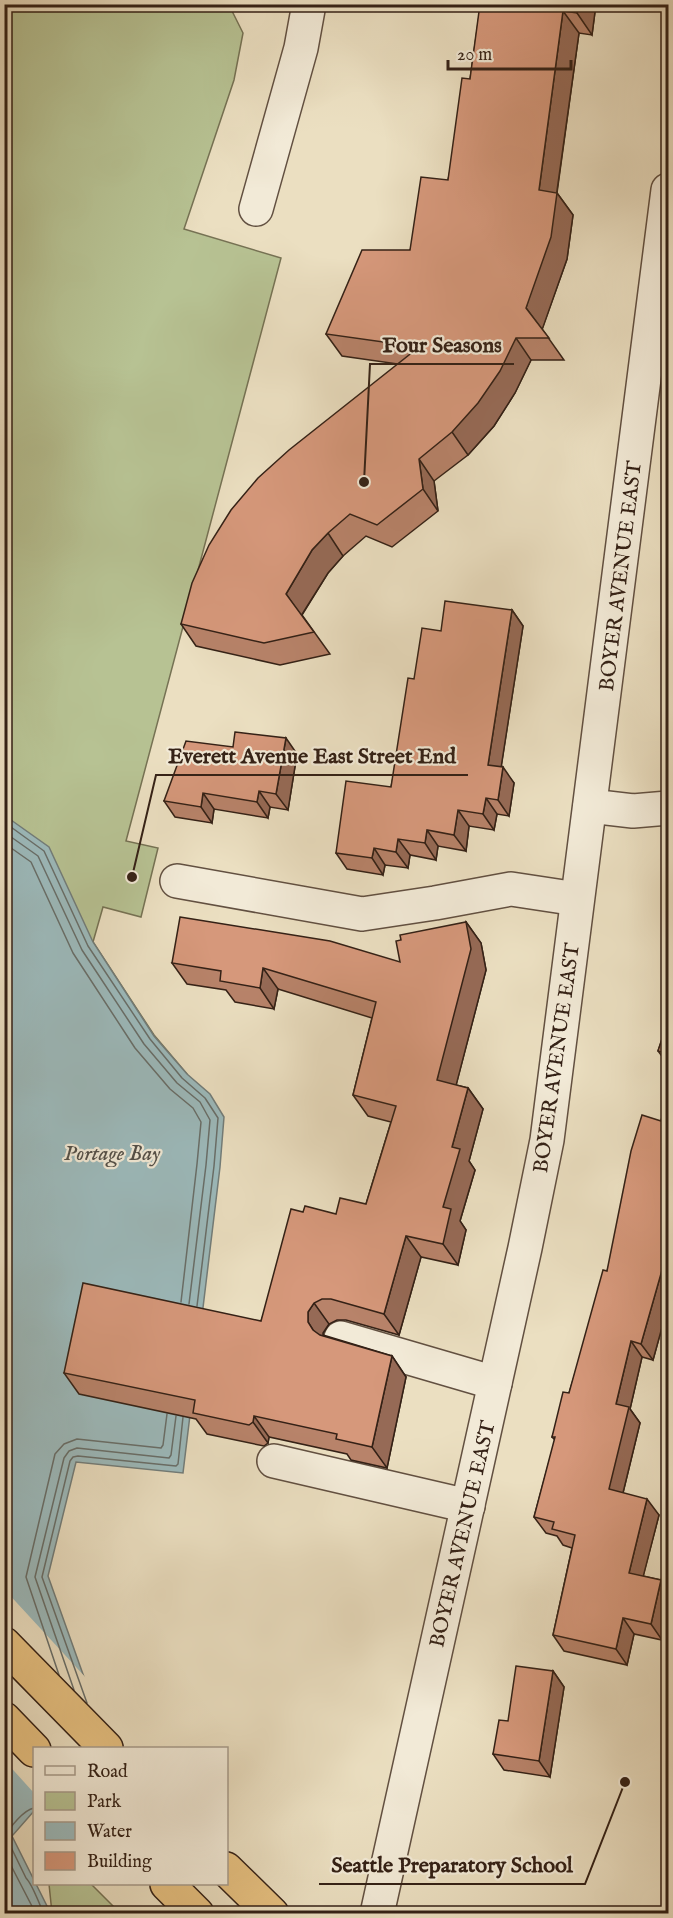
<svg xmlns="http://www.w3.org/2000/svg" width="673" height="1918" font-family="'IM FELL English',serif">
<rect width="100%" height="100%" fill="#ebdfc1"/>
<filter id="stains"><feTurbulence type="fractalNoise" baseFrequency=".00333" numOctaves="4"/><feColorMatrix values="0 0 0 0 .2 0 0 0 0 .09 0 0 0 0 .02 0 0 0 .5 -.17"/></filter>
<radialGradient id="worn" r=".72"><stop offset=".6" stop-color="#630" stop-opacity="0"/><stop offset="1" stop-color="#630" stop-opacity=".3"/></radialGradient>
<!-- green -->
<g fill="#b7c293" stroke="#767254" stroke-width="1.5">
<polygon points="5,5 229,5 243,33 234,80 184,229 281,258 126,841 158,848 141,917 103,907 93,942 154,1035 187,1074 5,1150"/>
<polygon points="49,1884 91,1884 120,1913 52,1913"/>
</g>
<!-- water -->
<polygon fill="#9cbabc" stroke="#727d7a" stroke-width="1.5" points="4,815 49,847 93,942 154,1036 187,1074 210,1094 224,1117 220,1167 183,1473 76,1462 48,1576 105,1736 34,1748 34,1811 12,1836 51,1914 4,1913"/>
<!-- pier -->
<polygon fill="#ebdfc1" points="5,1590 88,1680 108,1736 98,1748 34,1748 34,1793 5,1761"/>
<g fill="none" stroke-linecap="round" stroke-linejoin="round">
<!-- shore -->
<g stroke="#686e69" stroke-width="1.5">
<polyline points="4,822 44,851 88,946 150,1039 182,1078 205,1098 218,1118 214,1166 197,1306"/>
<polyline points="4,832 38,856 82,950 144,1044 177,1083 200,1102 210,1120 206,1165 189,1304"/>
<polyline points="4,843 31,862 73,953 135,1048 170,1089 193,1108 201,1122 197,1164 181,1302"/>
<polyline points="59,1675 26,1577 55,1454 64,1444 77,1439 161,1448 163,1445 167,1414"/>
<polyline points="74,1690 35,1577 64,1458 69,1451 77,1448 169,1458 171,1455 176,1416"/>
<polyline points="87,1703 42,1577 70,1461 73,1457 78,1456 176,1466 178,1464 183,1417"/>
<path d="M 34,1808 C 24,1810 9,1827 6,1837 L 26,1878 C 33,1885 39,1904 44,1914"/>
<polyline points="4,1852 36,1914"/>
</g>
<!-- minor casing -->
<g stroke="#625041" stroke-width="36">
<g id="minor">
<polyline points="256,209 301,48 309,4"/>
<polyline points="590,806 633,811 668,808"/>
<polyline points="177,881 362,914 435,903 511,889 577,899"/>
<polyline points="341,1338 495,1383"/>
<polyline points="274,1461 468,1506"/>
<polyline points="377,1914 525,1248 547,1140 668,190"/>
</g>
</g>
<!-- highway casing -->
<g stroke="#342116" stroke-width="36">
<g id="highway">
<polyline points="4,1644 106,1748"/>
<polyline points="4,1719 34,1750"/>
<polyline points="226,1869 272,1914"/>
<polyline points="167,1884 197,1914"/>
</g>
</g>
<!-- minor -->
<use href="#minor" stroke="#f2ead7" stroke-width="33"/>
<!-- highway -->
<use href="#highway" stroke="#e6c080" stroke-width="33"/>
</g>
<!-- wall -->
<g fill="#b8836a" stroke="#342116" stroke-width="1.5">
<polygon points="477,4 596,4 592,35 579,33 557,193 573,215 567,259 542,329 564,360 531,360 515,393 494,426 468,455 434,481 438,511 392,547 366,536 343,556 328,573 302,615 330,654 280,665 196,646 181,624 398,364 342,356 326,334 410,250 448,180 470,79 480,9"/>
<polygon points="512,610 523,626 501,767 514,783 509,816 497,814 494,830 469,826 466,851 438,846 436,860 410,855 408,868 385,865 383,875 347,869 336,853 391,787 414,679 441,631"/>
<polygon points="297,754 288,810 270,807 268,818 214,809 212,823 175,817 164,801"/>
<polygon points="466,922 481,943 486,970 456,1085 468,1088 483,1109 469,1161 475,1170 460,1221 466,1230 458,1265 421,1257 399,1335 346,1320 337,1320 329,1324 323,1333 323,1335 392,1356 406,1377 387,1468 351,1460 347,1454 269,1437 268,1443 264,1446 207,1434 196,1419 79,1394 64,1373 261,1321 303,1212 336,1214 366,1204 391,1122 368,1116 353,1095 372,1018 278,989 274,1009 235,1002 226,990 187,984 172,963 400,962"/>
<polygon points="669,1020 669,1066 658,1051"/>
<polygon points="669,1091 669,1302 653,1360 642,1357 630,1409 640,1423 623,1493 659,1515 643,1576 661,1580 669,1590 669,1613 662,1640 634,1634 627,1665 564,1651 553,1635 572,1548 563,1545 557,1536 546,1533 534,1517 555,1440 552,1437 569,1393 607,1271 661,1121"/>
<polygon points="553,1671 564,1687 550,1777 504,1770 493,1754 508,1721"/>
</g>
<!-- shaded-wall -->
<g fill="#966a56" stroke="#342116" stroke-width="1.5">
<polygon points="578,4 596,4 592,35 577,13"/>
<polygon points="563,11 579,33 554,212 539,190"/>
<polygon points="557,193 573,215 567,259 542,330 526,308"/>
<polygon points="516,338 531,360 515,393 494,426 468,455 452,432"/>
<polygon points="419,459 434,481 438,511 423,489"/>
<polygon points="328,533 343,556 328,573 301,616 286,594 312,550"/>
<polygon points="512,610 523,626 499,781 488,765"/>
<polygon points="286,738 297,754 288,810 276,794"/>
<polygon points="503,767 514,783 509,816 498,800"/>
<polygon points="259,791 270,807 268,818 257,802"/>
<polygon points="203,793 214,809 212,823 201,807"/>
<polygon points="486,798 497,814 494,830 483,814"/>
<polygon points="458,810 469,826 466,851 454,835"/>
<polygon points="427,830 438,846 436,860 425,843"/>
<polygon points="398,839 410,855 408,868 396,852"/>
<polygon points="374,848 385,865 383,875 372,858"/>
<polygon points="466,922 481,943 486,970 452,1101 437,1080"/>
<polygon points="263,968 278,989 274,1009 260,988"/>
<polygon points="468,1088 483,1109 469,1161 475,1170 460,1221 466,1230 458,1265 443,1244 443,1207 452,1147"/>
<polygon points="406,1236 421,1257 399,1335 384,1314"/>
<polygon points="664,1263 669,1270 669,1302 653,1360 641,1344"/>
<polygon points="314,1303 329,1324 323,1333 323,1343 313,1330 308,1322 308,1312"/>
<polygon points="631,1341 642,1357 630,1409 640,1423 620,1505 609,1489 616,1404"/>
<polygon points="392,1356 406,1377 387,1468 372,1447"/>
<polygon points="254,1416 269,1437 268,1443 253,1422"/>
<polygon points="647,1499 659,1515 640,1589 629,1573"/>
<polygon points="661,1580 669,1590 669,1613 662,1640 651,1624"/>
<polygon points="623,1618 634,1634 627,1665 616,1649"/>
<polygon points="553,1671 564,1687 550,1777 539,1761"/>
</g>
<!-- building -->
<g fill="#d6987b" stroke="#342116" stroke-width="1.5">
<polygon points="480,4 578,4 577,13 563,11 539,190 557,193 551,237 526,308 549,338 516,338 500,371 478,403 452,432 419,459 423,489 377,525 350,514 328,533 312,550 286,594 314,632 264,643 181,624 192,583 209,545 231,510 258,478 289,450 419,347 326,334 362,250 410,250 421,177 448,180 462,78 470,79"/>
<polygon points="445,601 512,610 488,765 503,767 498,800 486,798 483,814 458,810 454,835 427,830 425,843 398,839 396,852 374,848 372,858 336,853 346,781 391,787 408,678 414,679 422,628 441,631"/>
<polygon points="235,732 286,738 276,794 259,791 257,802 203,793 201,807 164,801 186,741 233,747"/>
<polygon points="180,917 330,941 400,962 396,941 401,940 400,935 466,922 471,949 437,1080 468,1088 452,1147 460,1149 443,1207 451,1209 443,1244 406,1236 384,1314 331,1299 322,1299 314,1303 308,1312 308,1322 313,1330 320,1335 392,1356 372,1447 336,1439 337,1434 254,1416 253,1422 249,1425 193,1413 195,1400 64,1373 83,1283 261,1321 291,1209 303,1212 305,1206 336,1214 340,1198 366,1204 396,1106 353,1095 376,1002 263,968 260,988 220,981 221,971 172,963"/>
<polygon points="668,1020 669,1020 669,1054 658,1051"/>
<polygon points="669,1091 669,1264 664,1263 641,1344 631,1341 616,1404 629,1407 609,1489 647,1499 629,1573 661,1580 651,1624 623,1618 616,1649 553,1635 575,1535 552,1529 554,1522 534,1517 555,1437 552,1437 563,1392 569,1393 603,1270 607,1271 631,1151 642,1115 661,1121"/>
<polygon points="516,1666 553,1671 539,1761 493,1754 499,1720 508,1721"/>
</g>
<g text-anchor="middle" stroke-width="4.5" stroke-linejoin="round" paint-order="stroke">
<!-- street labels -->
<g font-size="21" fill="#342116" stroke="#f2ead7">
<text transform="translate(620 576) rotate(-83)" y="7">BOYER AVENUE EAST</text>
<text transform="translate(556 1058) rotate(-82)" y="7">BOYER AVENUE EAST</text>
<text transform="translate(462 1534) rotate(-77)" y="7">BOYER AVENUE EAST</text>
</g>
<!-- water labels -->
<g font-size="22" font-style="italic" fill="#534f48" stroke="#f2ead7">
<text x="112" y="1160">Portage Bay</text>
</g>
</g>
<!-- callouts -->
<path fill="none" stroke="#342116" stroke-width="2" d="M364 482L370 364H514M132 877L156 775H468M625 1782L585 1884H319"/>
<g fill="#342116" stroke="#f2ead7" stroke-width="2">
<circle cx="364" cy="482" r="6"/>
<circle cx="132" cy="877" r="6"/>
<circle cx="625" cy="1782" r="6"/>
</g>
<g font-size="22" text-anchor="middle" font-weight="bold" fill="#342116" stroke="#f2ead7" stroke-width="4.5" stroke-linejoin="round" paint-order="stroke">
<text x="442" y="352">Four Seasons</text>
<text x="312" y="763">Everett Avenue East Street End</text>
<text x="452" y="1872">Seattle Preparatory School</text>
</g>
<!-- margin -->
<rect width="673" height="1918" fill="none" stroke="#ebdfc1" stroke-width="24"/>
<rect x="6" y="6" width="661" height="1906" fill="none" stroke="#342116" stroke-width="3"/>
<rect x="12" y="12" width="649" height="1894" fill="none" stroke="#342116" stroke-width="1.5"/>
<!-- legend -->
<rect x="33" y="1747" width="195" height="138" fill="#f2ead7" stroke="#a69a8a" stroke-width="1.5"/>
<rect x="45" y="1766" width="30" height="9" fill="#f2ead7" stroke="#a69a8a" stroke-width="1.5"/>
<text x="87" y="1777" font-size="18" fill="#342116">Road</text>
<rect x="45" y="1792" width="30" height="18" fill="#b7c293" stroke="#a69a8a" stroke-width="1.5"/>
<text x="87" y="1807" font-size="18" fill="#342116">Park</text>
<rect x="45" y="1822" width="30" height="18" fill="#9cbabc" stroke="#a69a8a" stroke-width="1.5"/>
<text x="87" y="1837" font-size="18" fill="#342116">Water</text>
<rect x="45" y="1852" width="30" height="18" fill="#d6987b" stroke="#a69a8a" stroke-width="1.5"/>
<text x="87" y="1867" font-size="18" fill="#342116">Building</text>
<!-- scale -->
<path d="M448 60v9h123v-9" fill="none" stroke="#342116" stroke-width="3"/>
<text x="457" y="60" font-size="18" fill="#342116" stroke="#f2ead7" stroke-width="4.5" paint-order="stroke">20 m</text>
<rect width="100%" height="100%" filter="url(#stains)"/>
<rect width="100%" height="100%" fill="url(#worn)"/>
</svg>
